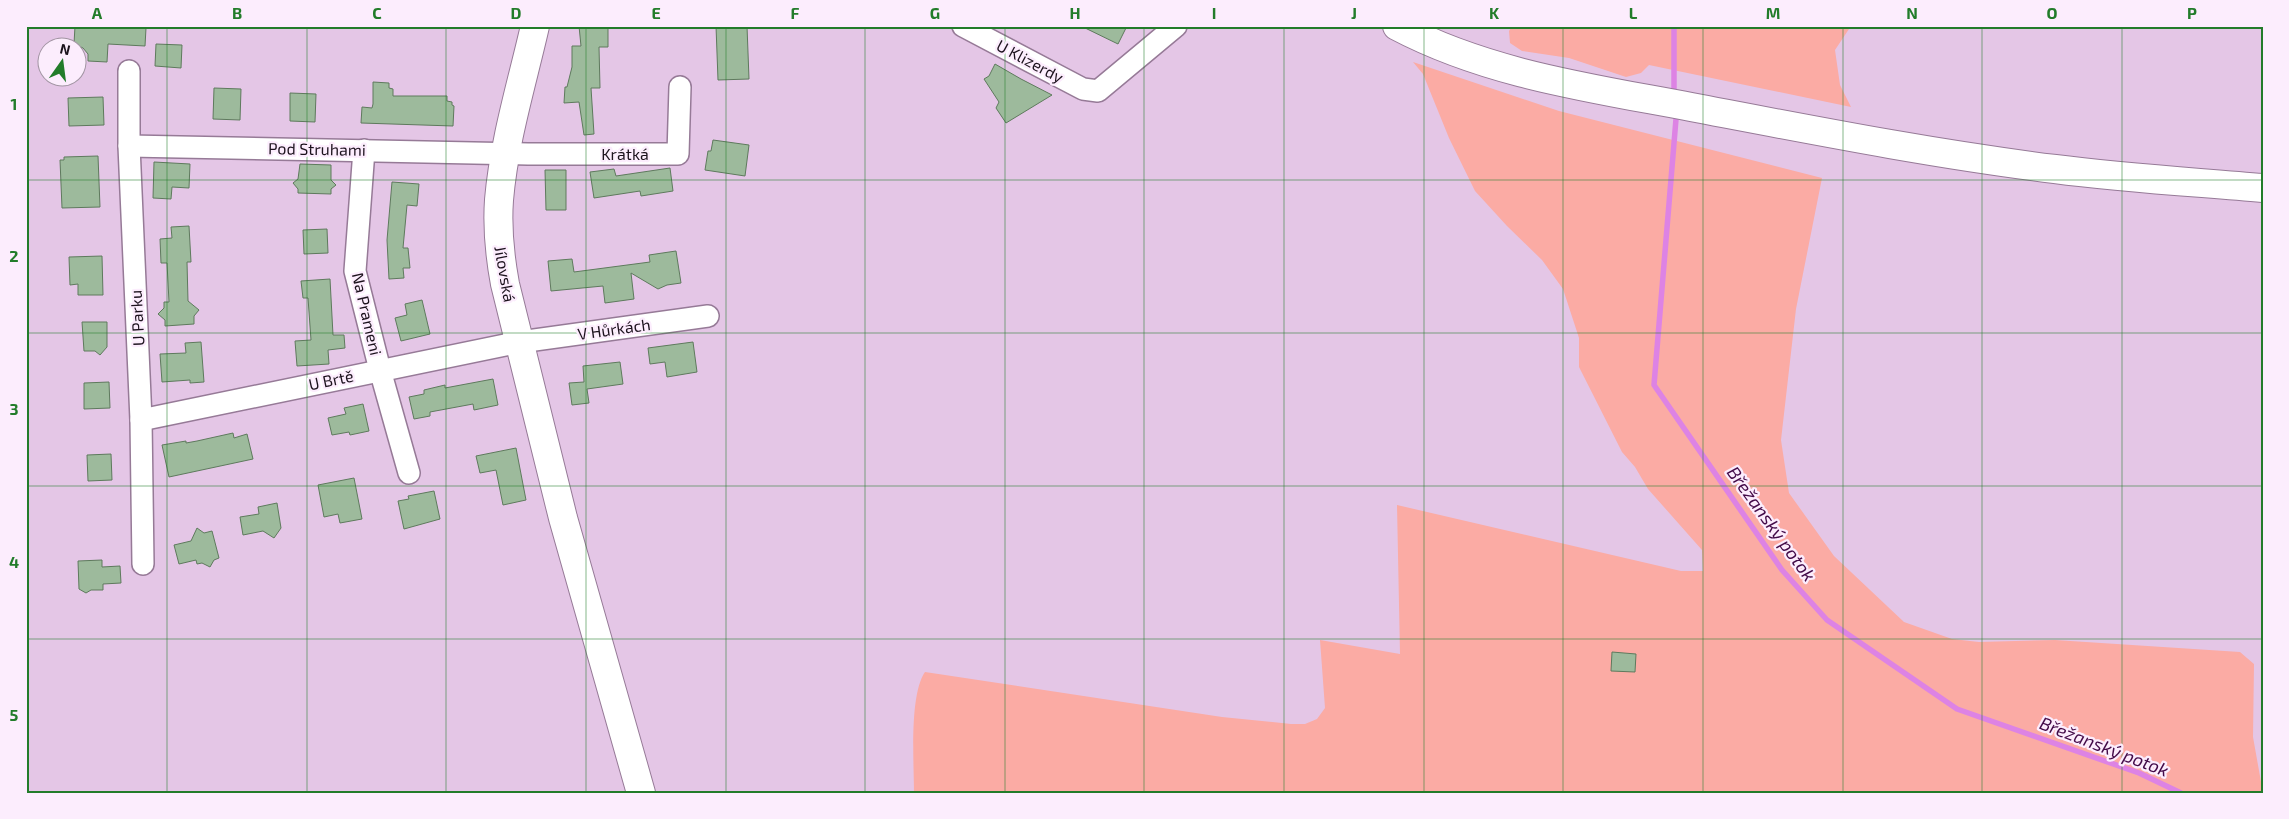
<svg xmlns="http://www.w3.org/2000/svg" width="2289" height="819" font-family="'Exo 2',sans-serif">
<rect width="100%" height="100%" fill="#e4c6e6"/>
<!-- green -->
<g fill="#fbaba4">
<polygon points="1512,26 1851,26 1835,50 1840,85 1851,107 1649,65 1641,73 1626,77 1569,58 1522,51 1510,43 1509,31"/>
<path d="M 1413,62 L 1559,111 L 1822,178 L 1796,309 L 1781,440 L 1789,493 L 1834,556 L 1904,622 L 1952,639 L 1979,642 L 2055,640 L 2240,652 L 2254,664 L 2253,737 L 2263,793 L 914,793 C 914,764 909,695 925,672 L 1222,717 L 1291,724 L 1305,724 L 1317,719 L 1325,708 L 1320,640 L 1400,654 L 1397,505 L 1681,571 L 1703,571 L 1702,550 L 1648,489 L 1635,467 L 1622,452 L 1579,367 L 1579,338 L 1563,289 L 1542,260 L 1507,226 L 1475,191 L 1449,138 L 1423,74 Z"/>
</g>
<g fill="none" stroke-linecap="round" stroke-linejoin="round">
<!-- stream -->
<g stroke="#dd83e4" stroke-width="5.5">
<polyline points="1674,26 1674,91"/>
<polyline points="1676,119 1654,385 1782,570 1827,620 1957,709 2139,773 2181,793"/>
</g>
</g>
<!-- building -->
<g fill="#9dba9c" stroke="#5e7a5d">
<polygon points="75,26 146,28 145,46 108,44 107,62 88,61 88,54 83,48 74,44"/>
<polygon points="579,26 608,26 608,47 599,47 600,88 591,88 594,134 584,135 579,102 564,103 565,87 567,87 572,67 572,46 581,46"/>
<polygon points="716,26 747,26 749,79 718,80"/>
<polygon points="1081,26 1127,26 1118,44"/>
<polygon points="156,44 182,45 181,68 155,66"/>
<polygon points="995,64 1021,79 1052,95 1006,123 996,108 999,102 984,79 989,76"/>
<polygon points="373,82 389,83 389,88 393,89 393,96 447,96 447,101 452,102 452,105 454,106 453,126 361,123 362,107 372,108 373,104"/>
<polygon points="214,88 241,89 240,120 213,119"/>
<polygon points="290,93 316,94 315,122 290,121"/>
<polygon points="103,97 104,125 69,126 68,98"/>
<polygon points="713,140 749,145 745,176 705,170 708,151 711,151"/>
<polygon points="98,156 100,207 62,208 60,160 64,160 64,157"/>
<polygon points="154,162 190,164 189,188 172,187 171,199 153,198"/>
<polygon points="300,164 331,165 331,180 336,185 331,189 331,194 298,193 298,189 293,183 298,179"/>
<polygon points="670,168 673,191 641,196 640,191 594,198 590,172 614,169 616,176"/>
<polygon points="545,170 566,170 566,210 546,210"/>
<polygon points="392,182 419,184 417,206 407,205 403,248 408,248 410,268 403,268 404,278 389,279 387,240"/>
<polygon points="189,226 191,262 187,262 188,301 199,310 194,316 194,324 165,326 165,320 158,314 164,308 164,302 169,302 167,263 161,263 160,239 172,238 171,227"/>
<polygon points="327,229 328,253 304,254 303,230"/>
<polygon points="676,251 681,283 667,285 658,289 631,273 634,299 605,303 603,286 551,291 548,261 572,259 574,272 650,262 649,255"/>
<polygon points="102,256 103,295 78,295 78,284 70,285 69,257"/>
<polygon points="330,279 333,335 344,335 345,348 328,350 329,364 297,366 295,341 311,340 308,298 303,298 301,281"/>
<polygon points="422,300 430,334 401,341 395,318 407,315 405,304"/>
<polygon points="82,322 107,322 107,347 100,355 95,351 84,351"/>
<polygon points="201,342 204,382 190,383 190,380 162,382 160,354 186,353 185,343"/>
<polygon points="693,342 697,372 667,377 665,362 650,364 648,348"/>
<polygon points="620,362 623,384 587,389 589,403 572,405 569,383 584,382 583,366"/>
<polygon points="493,379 498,405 474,410 473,404 430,412 430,416 414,419 409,397 424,394 424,390 445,385 445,388"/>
<polygon points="109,382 110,408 84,409 84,383"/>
<polygon points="363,404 369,431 350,435 349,432 332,435 328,418 346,414 344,408"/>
<polygon points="233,433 234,438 247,434 253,459 169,477 162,445 186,441 186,443 197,441"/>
<polygon points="516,448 526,500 503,505 496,470 480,473 476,456"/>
<polygon points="111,454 112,480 88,481 87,455"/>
<polygon points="354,478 362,519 340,523 338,514 324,517 318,485"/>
<polygon points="434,491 440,519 404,529 398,501 409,499 408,496"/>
<polygon points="277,503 281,528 274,538 263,531 243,535 240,517 259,514 258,507"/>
<polygon points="197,528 204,533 212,531 219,558 214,560 210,567 202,563 197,564 196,560 179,564 174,545 191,541"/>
<polygon points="102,560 102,567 120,566 121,583 103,584 103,590 91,590 86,593 79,589 78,561"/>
<polygon points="1612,652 1636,654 1635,672 1611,671"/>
</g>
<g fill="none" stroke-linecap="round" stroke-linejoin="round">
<!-- minor casing -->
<g stroke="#967a97" stroke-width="24">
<g id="minor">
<polyline points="963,26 1083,89 1098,91 1176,26"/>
<polyline points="129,71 129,146 141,420 143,564"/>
<polyline points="129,146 528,154 678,154 680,87"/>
<polyline points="364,150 355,271 380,370 409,473"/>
<polyline points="141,420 520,342 708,316"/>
</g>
</g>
<!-- tertiary casing -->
<g stroke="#967a97" stroke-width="30">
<path id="tertiary" d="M 535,26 C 522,83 504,141 499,200 C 497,228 500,257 505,284 L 563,518 L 641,793"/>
</g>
<!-- secondary casing -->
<g stroke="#967a97" stroke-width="30">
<path id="secondary" d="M 1397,26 C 1488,74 1591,88 1691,107 C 1812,130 1933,154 2055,169 C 2124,178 2194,182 2263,188"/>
</g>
<!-- minor -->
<use href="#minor" stroke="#fff" stroke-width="21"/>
<!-- tertiary -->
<use href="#tertiary" stroke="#fff" stroke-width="28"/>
<!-- secondary -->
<use href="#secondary" stroke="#fff" stroke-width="28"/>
</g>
<!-- grid -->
<path fill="none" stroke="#227c2a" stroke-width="1" stroke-opacity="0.55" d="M 167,26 L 167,793M 307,26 L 307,793M 446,26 L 446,793M 586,26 L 586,793M 726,26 L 726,793M 865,26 L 865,793M 1005,26 L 1005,793M 1144,26 L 1144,793M 1284,26 L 1284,793M 1424,26 L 1424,793M 1563,26 L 1563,793M 1703,26 L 1703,793M 1843,26 L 1843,793M 1982,26 L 1982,793M 2122,26 L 2122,793M 26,180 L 2263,180M 26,333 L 2263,333M 26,486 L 2263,486M 26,639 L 2263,639"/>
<g text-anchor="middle" stroke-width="4.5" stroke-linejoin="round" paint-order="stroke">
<!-- street labels -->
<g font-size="16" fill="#1c121d" stroke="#fcedfd">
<text transform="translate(1030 61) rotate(28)" y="6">U Klizerdy</text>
<text transform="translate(317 149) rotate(1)" y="6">Pod Struhami</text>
<text x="625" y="160">Krátká</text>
<text transform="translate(505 274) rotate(80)" y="6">Jílovská</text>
<text transform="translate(367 314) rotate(77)" y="6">Na Prameni</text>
<text transform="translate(137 318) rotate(-93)" y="6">U Parku</text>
<text transform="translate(614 329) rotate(-8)" y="6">V Hůrkách</text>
<text transform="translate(331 380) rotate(-12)" y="6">U Brtě</text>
</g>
<!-- water labels -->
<g font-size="18" font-style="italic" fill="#430a48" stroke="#fcedfd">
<text transform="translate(1771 524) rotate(54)" y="6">Břežanský potok</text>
<text transform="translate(2104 747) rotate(21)" y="6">Břežanský potok</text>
</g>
</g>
<!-- border -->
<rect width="2289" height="819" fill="none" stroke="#fcedfd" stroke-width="55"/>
<!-- north arrow -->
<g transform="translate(62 62) rotate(14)"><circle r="24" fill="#fcedfd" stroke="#a295a3"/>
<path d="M0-4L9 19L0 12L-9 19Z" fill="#227c2a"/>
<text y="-8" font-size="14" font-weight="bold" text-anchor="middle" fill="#1c121d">N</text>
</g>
<rect x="28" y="28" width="2234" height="764" fill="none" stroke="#227c2a" stroke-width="2"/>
<g font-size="16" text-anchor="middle" font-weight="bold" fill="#227c2a">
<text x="97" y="19">A</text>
<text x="237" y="19">B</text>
<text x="377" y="19">C</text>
<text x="516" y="19">D</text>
<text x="656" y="19">E</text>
<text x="795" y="19">F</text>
<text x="935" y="19">G</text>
<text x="1075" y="19">H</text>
<text x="1214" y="19">I</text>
<text x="1354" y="19">J</text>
<text x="1494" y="19">K</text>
<text x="1633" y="19">L</text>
<text x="1773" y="19">M</text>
<text x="1912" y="19">N</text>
<text x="2052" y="19">O</text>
<text x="2192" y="19">P</text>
<text x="14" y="110">1</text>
<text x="14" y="262">2</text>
<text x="14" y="415">3</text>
<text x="14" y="568">4</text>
<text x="14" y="721">5</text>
</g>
</svg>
